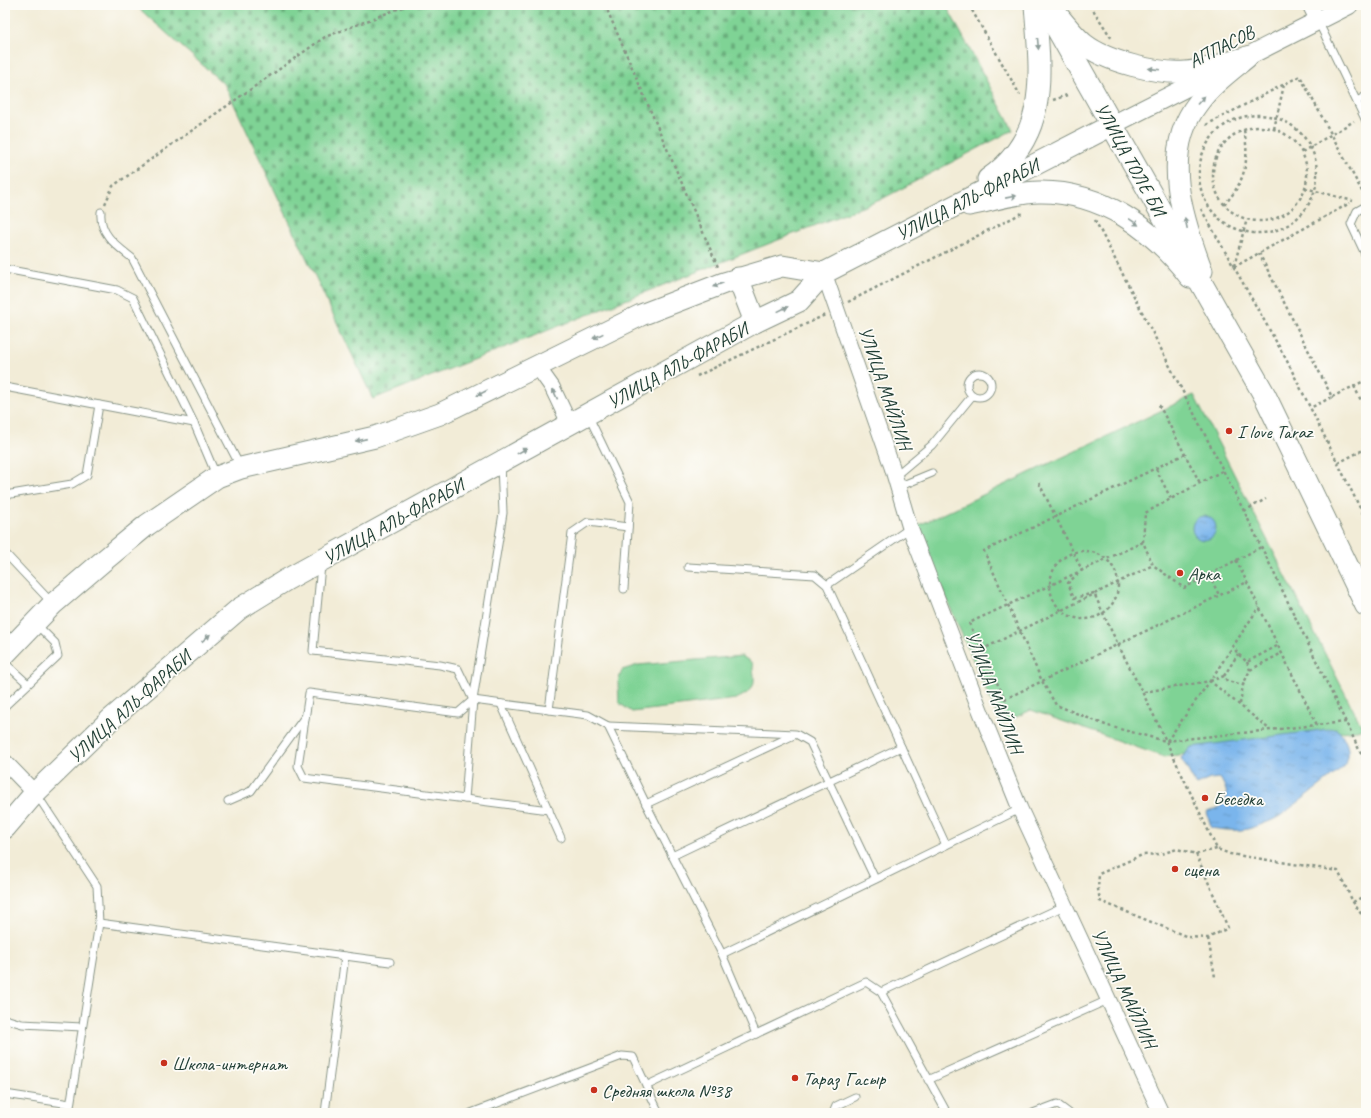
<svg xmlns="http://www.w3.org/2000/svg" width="1371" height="1118" font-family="Caveat,sans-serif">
<defs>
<pattern id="cemetery-stones" width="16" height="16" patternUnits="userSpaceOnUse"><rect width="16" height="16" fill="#7fd395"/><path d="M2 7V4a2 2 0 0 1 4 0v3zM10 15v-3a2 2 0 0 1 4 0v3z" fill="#67ac7a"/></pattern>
<pattern id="water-ripples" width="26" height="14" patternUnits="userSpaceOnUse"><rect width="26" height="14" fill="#7ab5ec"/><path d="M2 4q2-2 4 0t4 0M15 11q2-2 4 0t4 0" fill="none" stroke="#6394c0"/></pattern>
</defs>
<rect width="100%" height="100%" fill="#fdfcf7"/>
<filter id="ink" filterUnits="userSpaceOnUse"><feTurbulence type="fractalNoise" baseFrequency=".025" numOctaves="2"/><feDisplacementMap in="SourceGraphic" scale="8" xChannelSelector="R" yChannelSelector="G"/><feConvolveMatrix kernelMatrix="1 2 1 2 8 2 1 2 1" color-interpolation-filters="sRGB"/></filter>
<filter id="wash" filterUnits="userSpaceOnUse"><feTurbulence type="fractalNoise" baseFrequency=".012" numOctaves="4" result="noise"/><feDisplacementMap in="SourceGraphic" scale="16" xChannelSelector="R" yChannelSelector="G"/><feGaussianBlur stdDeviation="0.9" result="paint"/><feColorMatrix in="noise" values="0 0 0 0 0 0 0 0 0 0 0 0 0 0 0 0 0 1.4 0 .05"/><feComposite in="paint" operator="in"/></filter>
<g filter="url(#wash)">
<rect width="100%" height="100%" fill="#f2ecd7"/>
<!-- cemetery -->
<polygon fill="url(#cemetery-stones)" stroke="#4f8864" points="135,5 946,5 1013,130 880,200 373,399 225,85"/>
<!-- park -->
<g fill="#7fd395" stroke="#4f8864">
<polygon points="1194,395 1363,729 1164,757 1031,710 1001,724 915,527"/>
<path d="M 742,656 L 752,663 C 756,684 756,690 736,699 L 632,712 L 619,703 L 618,682 L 622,670 L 638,665 Z"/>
</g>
<!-- water -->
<g fill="url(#water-ripples)" stroke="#4c7990">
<circle cx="1204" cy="528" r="12"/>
<path d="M 1336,728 C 1345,737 1353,751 1345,764 C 1341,771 1289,809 1280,816 C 1272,821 1260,825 1251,828 C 1239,832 1224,830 1211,828 L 1207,812 C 1228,806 1232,797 1220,778 L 1210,779 L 1196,785 L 1181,758 L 1191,747 Z"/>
</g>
</g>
<g filter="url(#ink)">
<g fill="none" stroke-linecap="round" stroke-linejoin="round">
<!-- service casing -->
<g stroke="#889486" stroke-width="9">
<g id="service">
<polyline points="1318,21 1366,121"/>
<polyline points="1357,101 1366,96"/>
<polyline points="1366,206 1357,211 1351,224 1366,256"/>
<path d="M 101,212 C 99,234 117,246 132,258 L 240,466"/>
<polyline points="5,269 117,290 133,298 194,423 216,475"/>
<circle cx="979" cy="385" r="12"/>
<polyline points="5,387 194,423"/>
<polyline points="588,415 630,502 624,589"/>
<polyline points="895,476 932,445 972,396"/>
<polyline points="898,487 932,473"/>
<polyline points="5,495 72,484 87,475 99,405"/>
<polyline points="5,553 52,603"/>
<polyline points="321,565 313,651 440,665 458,669 473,700 588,715 608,726 646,804 722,954 756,1034"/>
<polyline points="688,567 815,575 827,585 946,845"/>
<polyline points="827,585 910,528"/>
<polyline points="5,663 28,684"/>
<polyline points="473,700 458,713 309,693 298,766 304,778 549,810"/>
<polyline points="501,704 561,838"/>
<polyline points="5,706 58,656 55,643 37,625"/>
<polyline points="549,710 572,533 588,522 628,527"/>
<polyline points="608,726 796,734 810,742 875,879"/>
<polyline points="37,795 97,886 99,923 69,1113"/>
<polyline points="465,799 473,700 503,513 501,464"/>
<polyline points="228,801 251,791 304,718"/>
<polyline points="646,804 794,735"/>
<polyline points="672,856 901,747"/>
<polyline points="99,923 390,962"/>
<polyline points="722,954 1020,809"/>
<polyline points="881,992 1064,906"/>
<polyline points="5,1019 22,1024 82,1027"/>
<polyline points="928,1080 1108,1000"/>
<polyline points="648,1085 866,982 881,992 947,1113"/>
<polyline points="5,1094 70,1104"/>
<polyline points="325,1113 345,956"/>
<polyline points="471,1113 622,1056 633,1057 659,1113"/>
<polyline points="833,1113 836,1106 855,1097"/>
<polyline points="1033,1113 1057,1104 1069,1113"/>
</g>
</g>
<!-- minor casing -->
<g stroke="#889486" stroke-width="17">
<g id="minor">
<polyline points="1310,5 1318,21"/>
<polyline points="824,273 892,467 910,528 980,710 1020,809 1161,1113"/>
<polyline points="537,366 552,387 570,425"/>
<polyline points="5,762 35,793"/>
</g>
</g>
<!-- tertiary casing -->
<g stroke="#889486" stroke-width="20">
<polyline id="tertiary" points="1112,125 1349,5"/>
</g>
<!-- secondary casing -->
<g stroke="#889486" stroke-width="23">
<g id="secondary">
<path d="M 1051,7 C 1061,19 1072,34 1084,44 C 1107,62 1157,74 1186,72 C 1204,71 1223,64 1240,59"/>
<path d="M 988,179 C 1051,135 1040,72 1035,5"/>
<path d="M 969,205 C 990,201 1018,192 1039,192 C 1102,191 1153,229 1190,277"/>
<path d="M 1202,271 C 1182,218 1160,152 1198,103 C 1211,85 1230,71 1247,57"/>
<polyline points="738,278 755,322"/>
<polyline points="5,654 53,604 102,562 147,525 217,477 241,468 375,437 440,414 641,315 724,283 782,266 824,273"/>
<polyline points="5,828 35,793 110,720 239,609 286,580 755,322 799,301 824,273 1112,125"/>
</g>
</g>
<!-- primary casing -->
<g stroke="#889486" stroke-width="24">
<polyline id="primary" points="1044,5 1265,396 1366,605"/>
</g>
<!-- path -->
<g stroke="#889486" stroke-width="2.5" stroke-dasharray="3 3" stroke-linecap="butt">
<polyline points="605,5 718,267"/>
<polyline points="969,5 1020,95"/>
<polyline points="1090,5 1112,39"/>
<polyline points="1053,100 1067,95"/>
<circle cx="1258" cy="174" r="59"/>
<polyline points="1206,125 1300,76 1364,195 1363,196"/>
<circle cx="1260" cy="174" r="47"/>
<polyline points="1274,129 1284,85"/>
<polyline points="1302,152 1354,121"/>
<polyline points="1305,188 1353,201"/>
<polyline points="105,204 113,186 325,37 408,5"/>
<path d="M 1224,205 C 1245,182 1250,161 1244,130"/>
<polyline points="1201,209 1286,359 1366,520"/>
<polyline points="1095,220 1246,515 1366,764"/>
<polyline points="1259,253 1332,397 1310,408"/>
<polyline points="1234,266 1247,219"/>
<polyline points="1234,267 1350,203"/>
<polyline points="848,302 1024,212"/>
<polyline points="697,376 825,315"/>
<polyline points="1354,386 1366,411"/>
<polyline points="1332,397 1366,380"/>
<polyline points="1159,405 1200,483"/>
<polyline points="1366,433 1363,439 1366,450"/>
<polyline points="1185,454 984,551 1042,681 1056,705 1108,726 1166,741 1217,849 1230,854 1338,871 1353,902 1366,921"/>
<polyline points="1338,463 1365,449"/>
<polyline points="1156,469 1171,499"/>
<polyline points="1222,471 1145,513 1143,542 1153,565 1184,588 1261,547"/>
<path d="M 1039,483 L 1082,570 L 1068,583 L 1074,598 L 1094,593 C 1116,644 1143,691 1166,741 L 1317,725"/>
<polyline points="1244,511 1266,499"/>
<polyline points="1143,542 969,623 981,650 1153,565"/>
<circle cx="1084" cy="585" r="34"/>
<polyline points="1236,560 1317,725 1346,722"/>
<polyline points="1209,575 1219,595"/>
<polyline points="1232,645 1238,654 1247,662 1277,646"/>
<polyline points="981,650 1005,699 1247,582"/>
<polyline points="1247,662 1250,670"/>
<polyline points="1224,676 1238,654"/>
<polyline points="1210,681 1224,676 1227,681 1243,685"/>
<polyline points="1144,692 1210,681 1269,729"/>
<polyline points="1240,704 1243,685 1250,670 1282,653"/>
<polyline points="1167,741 1210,681 1259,607"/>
<polyline points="1196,854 1228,928 1208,938 1188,937 1100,901 1098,889 1099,874 1142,855 1161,854 1177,849 1196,854 1217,849"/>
<polyline points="1353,902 1366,895"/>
<polyline points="1208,938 1215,977"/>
</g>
<!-- service -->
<use href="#service" stroke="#fff" stroke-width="7"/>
<!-- minor -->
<use href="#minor" stroke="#fff" stroke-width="15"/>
<!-- tertiary -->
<use href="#tertiary" stroke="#fff" stroke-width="18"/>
<!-- secondary -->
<use href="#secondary" stroke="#fff" stroke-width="21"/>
<!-- primary -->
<use href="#primary" stroke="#fff" stroke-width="22"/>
</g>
<!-- one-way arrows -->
<defs><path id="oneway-solid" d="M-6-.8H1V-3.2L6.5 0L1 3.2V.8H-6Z"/></defs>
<g fill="#8f9e9a">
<use href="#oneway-solid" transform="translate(1038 44) rotate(85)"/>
<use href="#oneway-solid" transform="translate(1154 69) rotate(-173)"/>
<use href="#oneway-solid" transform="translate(1201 100) rotate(-48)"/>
<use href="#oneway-solid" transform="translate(1011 197) rotate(-11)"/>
<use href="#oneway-solid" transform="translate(1134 222) rotate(34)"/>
<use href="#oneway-solid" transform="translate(1186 223) rotate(-102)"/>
<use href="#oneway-solid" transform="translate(718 285) rotate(159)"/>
<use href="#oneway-solid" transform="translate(783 309) rotate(-26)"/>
<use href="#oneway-solid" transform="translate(598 336) rotate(154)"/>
<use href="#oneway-solid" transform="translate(482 393) rotate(153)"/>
<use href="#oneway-solid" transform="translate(555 394) rotate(-115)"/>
<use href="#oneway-solid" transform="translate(361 440) rotate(167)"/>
<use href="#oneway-solid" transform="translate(522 451) rotate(-29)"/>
<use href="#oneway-solid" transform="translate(206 638) rotate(-41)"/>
</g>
</g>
<!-- markers -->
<g fill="#c8321e" stroke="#fdfcf7" stroke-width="1.5">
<circle cx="1229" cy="431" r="4"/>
<circle cx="1180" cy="573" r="4"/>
<circle cx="1205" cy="798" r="4"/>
<circle cx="1175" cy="869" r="4"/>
<circle cx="164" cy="1063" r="4"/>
<circle cx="795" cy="1078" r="4"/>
<circle cx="594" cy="1090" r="4"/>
</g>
<g text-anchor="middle" stroke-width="3.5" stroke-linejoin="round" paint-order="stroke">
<!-- street labels -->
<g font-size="19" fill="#1f3d34" stroke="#fdfcf7">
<text transform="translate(1221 46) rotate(-27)" y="7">АППАСОВ</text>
<text transform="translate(1131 159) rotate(61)" y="7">УЛИЦА ТОЛЕ БИ</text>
<text transform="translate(967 199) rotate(-27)" y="7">УЛИЦА АЛЬ-ФАРАБИ</text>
<text transform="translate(677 365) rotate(-29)" y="7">УЛИЦА АЛЬ-ФАРАБИ</text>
<text transform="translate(886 388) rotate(71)" y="7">УЛИЦА МАЙЛИН</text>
<text transform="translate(393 521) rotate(-29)" y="7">УЛИЦА АЛЬ-ФАРАБИ</text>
<text transform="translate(995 692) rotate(69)" y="7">УЛИЦА МАЙЛИН</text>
<text transform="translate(129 706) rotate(-42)" y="7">УЛИЦА АЛЬ-ФАРАБИ</text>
<text transform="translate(1125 988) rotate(65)" y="7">УЛИЦА МАЙЛИН</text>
</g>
<!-- poi labels -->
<g font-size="19" fill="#1f3d34" stroke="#fdfcf7" text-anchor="start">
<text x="1237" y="438">I love Taraz</text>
<text x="1188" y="580">Арка</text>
<text x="1213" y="805">Беседка</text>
<text x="1183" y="876">сцена</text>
<text x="172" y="1070">Школа-интернат</text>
<text x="803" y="1085">Тараз Гасыр</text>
<text x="602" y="1097">Средняя школа №38</text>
</g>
</g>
<!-- margin -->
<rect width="1371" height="1118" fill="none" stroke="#fdfcf7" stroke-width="20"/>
</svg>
